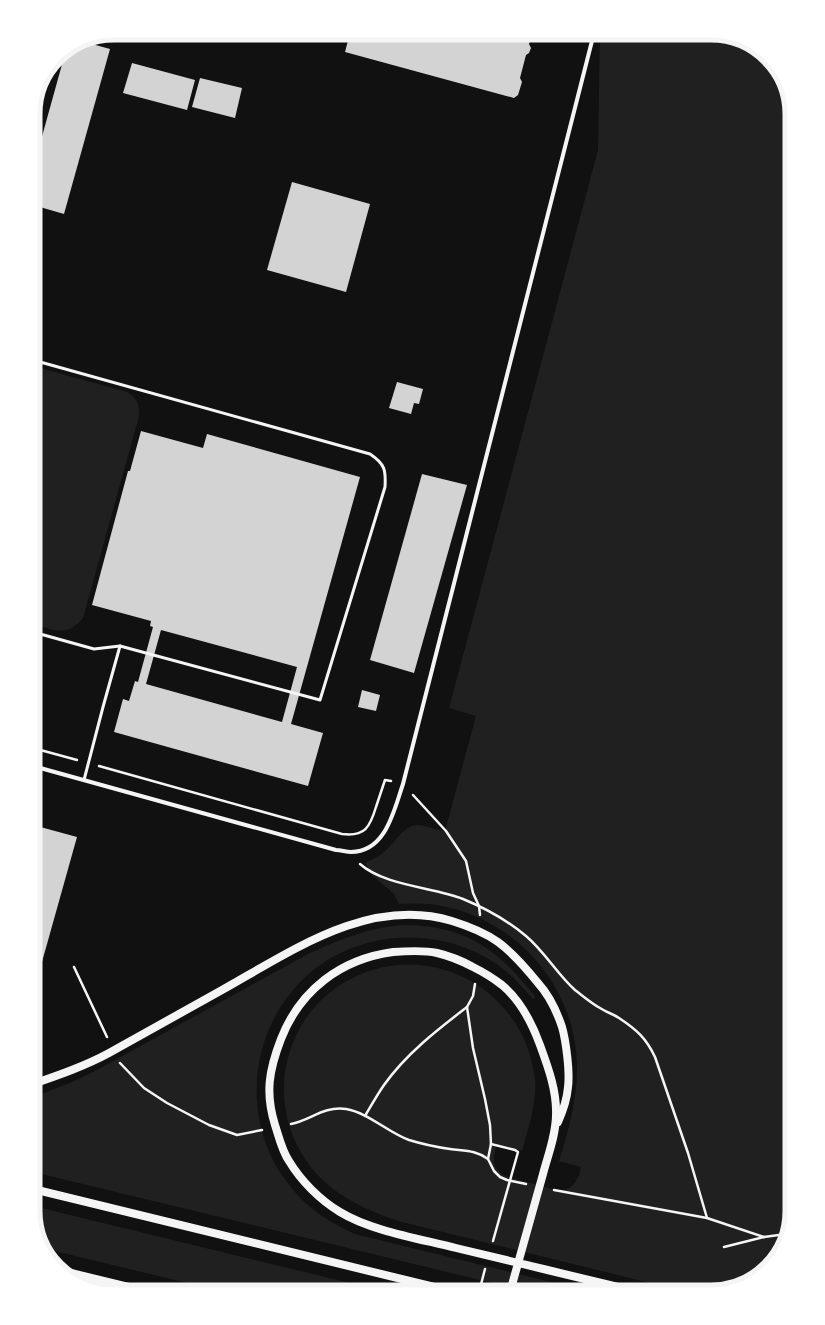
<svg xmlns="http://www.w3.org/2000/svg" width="825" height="1325" font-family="Arial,sans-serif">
<rect width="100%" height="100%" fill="#111"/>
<!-- green -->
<g fill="#202020">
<path d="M 600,33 L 716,33 L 756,47 L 783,78 L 792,115 L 792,1211 L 781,1251 L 747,1283 L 710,1292 L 687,1292 L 402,1222 C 350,1206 306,1180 289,1125 C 282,1101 282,1075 290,1051 C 299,1023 316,1001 340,985 C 421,933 525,985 535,1080 C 537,1103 528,1129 522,1151 L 494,1143 L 494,1146 L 496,1147 C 493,1160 492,1169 505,1176 L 559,1191 C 573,1190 579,1179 581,1167 L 559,1161 C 569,1129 578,1096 577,1063 C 574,987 520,924 447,907 C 432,903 415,903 399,904 L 394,894 L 373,876 L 365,863 C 373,859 380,856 386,850 C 396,842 403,826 417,825 C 426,825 436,830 445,831 L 476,716 L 449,708 L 598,150 Z"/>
<path d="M 33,366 L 127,392 C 138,399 139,404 139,416 L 83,618 C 66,638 55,630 33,624 Z"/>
<path d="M 405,925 C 466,926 497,949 534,995 L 535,998 L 533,999 L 531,997 C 521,986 511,974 498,965 C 435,921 343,930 293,990 C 246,1045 244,1130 290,1186 C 307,1208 330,1223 355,1234 L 592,1292 L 530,1292 L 33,1172 L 33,1097 L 70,1083 L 97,1070 L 308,954 C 340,939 370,927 405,925 Z"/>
<polygon points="33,1206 387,1292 225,1292 42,1248"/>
</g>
<!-- building -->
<g fill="#d3d3d3" fill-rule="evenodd">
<polygon points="350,33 532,33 529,44 531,48 529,53 526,55 520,78 522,82 518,95 514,98 345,52"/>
<polygon points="81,41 110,49 64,214 33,205 33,169 66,50"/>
<polygon points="132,63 195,80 187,110 123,93"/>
<polygon points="200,78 242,88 235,118 192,107"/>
<polygon points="292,182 370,204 346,292 267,270"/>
<polygon points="397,382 423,389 419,404 414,403 411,414 389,408"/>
<path d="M 141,431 L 203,448 L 207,434 L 360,477 L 291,724 L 323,733 L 308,786 L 114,732 L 123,699 L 129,701 L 135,681 L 138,682 L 153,627 L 150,626 L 151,621 L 92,605 L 128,471 L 130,471 ZM 161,630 L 297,667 L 282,722 L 146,684 Z"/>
<polygon points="422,474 467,485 414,673 370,660"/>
<polygon points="362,690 380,695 376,711 358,707"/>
<polygon points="33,825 77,837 33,994"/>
</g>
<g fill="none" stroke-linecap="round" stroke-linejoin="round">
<!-- path -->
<g stroke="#f5f5f5" stroke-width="2.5">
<polyline points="33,748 77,760"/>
<path d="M 99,766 L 342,834 C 365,837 370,827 376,807 C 379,798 382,789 385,780 L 391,781"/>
<polyline points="413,795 446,831 466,861 473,893 479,906 480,915"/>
<path d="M 360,864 C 385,886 433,887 463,899 C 485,908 508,921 526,936 C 545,952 557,974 575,990 C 583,996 591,1003 600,1008 C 606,1012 613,1014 619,1018 C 637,1030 646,1038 655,1057 L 688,1153 L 707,1218 L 764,1237"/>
<polyline points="74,967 107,1037"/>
<polyline points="475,984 473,996 467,1007 473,1048 485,1099 490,1125 491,1144 488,1159 494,1171 500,1177 507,1180 526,1184"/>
<polyline points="120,1063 144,1088 167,1103 209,1125 237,1135 262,1130"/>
<path d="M 365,1116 C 371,1106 377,1095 384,1085 C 406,1054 437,1030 467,1007"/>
<path d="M 291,1124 C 311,1120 323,1106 346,1109 C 369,1113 387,1132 409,1140 C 422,1144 436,1147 450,1149 C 465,1151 476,1150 488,1159"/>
<polyline points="491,1144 515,1150 518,1152 493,1241"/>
<polyline points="554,1190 707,1218"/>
<polyline points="724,1247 764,1237 786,1234"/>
<polyline points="479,1292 485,1269"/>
</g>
<!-- service -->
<g stroke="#f5f5f5" stroke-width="3">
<path d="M 33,632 L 94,649 L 120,646 L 320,700 L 385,487 C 386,470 385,464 370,454 L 33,360"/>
<polyline points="84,780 103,707 120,646"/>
</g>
<!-- minor -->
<path stroke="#f5f5f5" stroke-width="4" d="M 33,766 L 336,850 C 341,850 346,852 351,852 C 386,852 394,810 403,784 L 594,33"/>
<!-- secondary -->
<g stroke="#f5f5f5" stroke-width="8">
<path d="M 33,1084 C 59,1075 85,1066 109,1053 C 147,1032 185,1011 222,990 C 292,951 369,896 452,921 C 468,926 484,932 498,942 C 513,953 526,968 538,983 C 548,994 557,1012 562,1027 C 566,1041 570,1072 568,1087 C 567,1099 563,1111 558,1122"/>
<polyline points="33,1189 455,1292"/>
<polyline points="63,1271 149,1292"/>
<path d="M 510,1292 C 521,1253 532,1213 543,1174 C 548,1155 556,1135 556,1115 C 557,1091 548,1067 540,1045 C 532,1023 520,1000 502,985 C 493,978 483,972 473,967 C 462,961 450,956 437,953 C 424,950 407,951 393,952 C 341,959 300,990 281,1039 C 269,1070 265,1093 275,1125 C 279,1137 282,1151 289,1161 C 301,1181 320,1200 340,1212 C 371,1231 421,1239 456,1248 C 517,1263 578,1277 639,1292"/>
</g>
</g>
<!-- crop -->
<path d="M0 0H825V1325H0ZM114 40H711A74 74 0 0 1 785 114V1211A74 74 0 0 1 711 1285H114A74 74 0 0 1 40 1211V114A74 74 0 0 1 114 40Z" fill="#fff" fill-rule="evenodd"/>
<path fill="none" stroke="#f5f5f5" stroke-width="5" d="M114 40H711A74 74 0 0 1 785 114V1211A74 74 0 0 1 711 1285H114A74 74 0 0 1 40 1211V114A74 74 0 0 1 114 40Z"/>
</svg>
